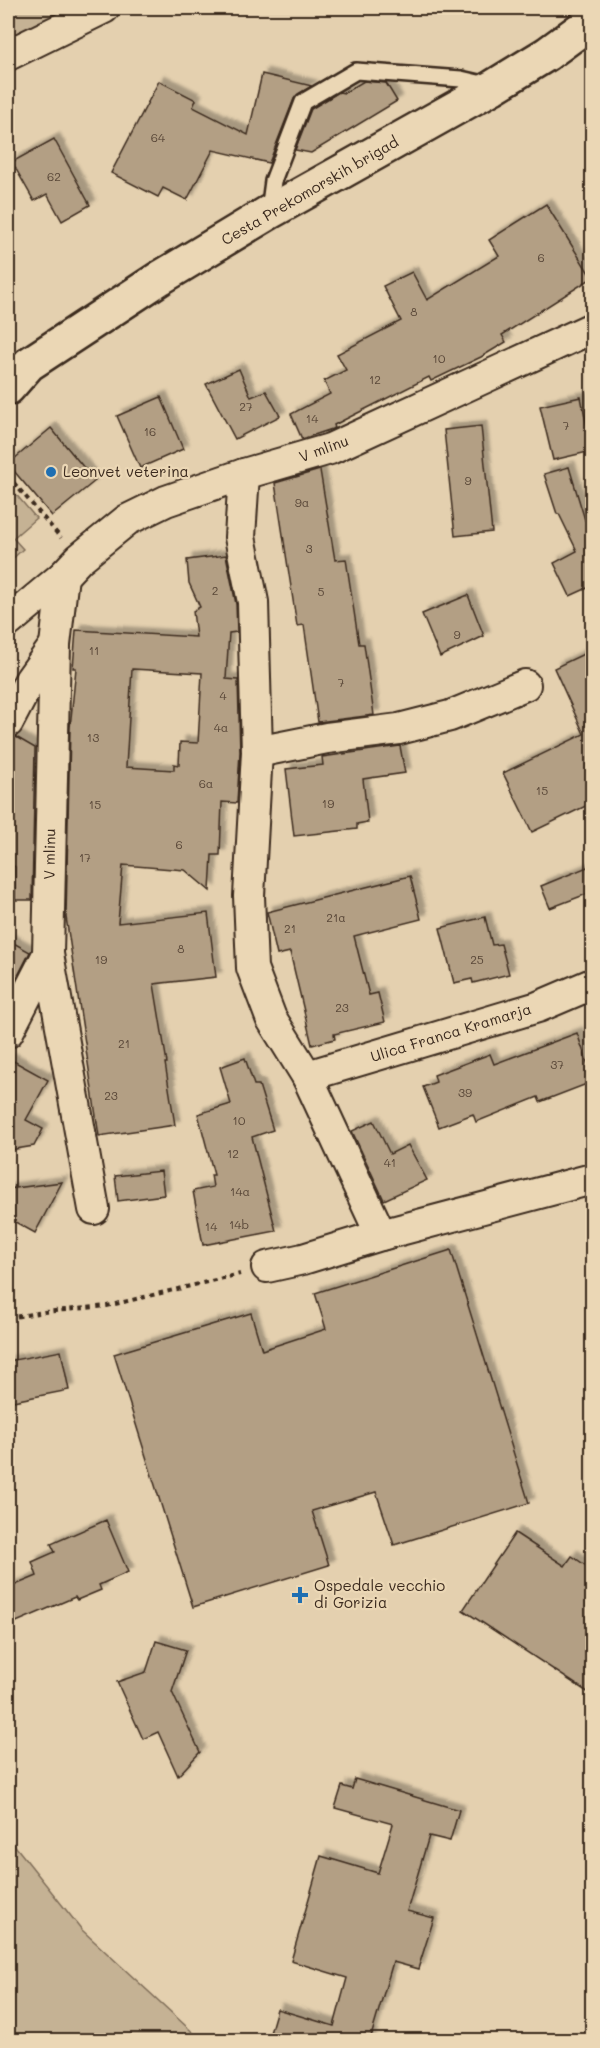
<svg xmlns="http://www.w3.org/2000/svg" width="600" height="2048" font-family="Mali,sans-serif">
<defs>
<filter id="shadow"><feDropShadow dx="5.5" dy="-5.5" stdDeviation="1.5" flood-color="#0004"/></filter>
</defs>
<rect width="100%" height="100%" fill="#e4d0af"/>
<filter id="ink" filterUnits="userSpaceOnUse"><feTurbulence type="fractalNoise" baseFrequency=".0167" numOctaves="2"/><feDisplacementMap in="SourceGraphic" scale="12" xChannelSelector="R" yChannelSelector="G"/><feConvolveMatrix kernelMatrix="1 2 1 2 8 2 1 2 1" color-interpolation-filters="sRGB"/></filter>
<g filter="url(#ink)">
<!-- green -->
<g fill="#c5b294" stroke="#806e59" stroke-width="1.5">
<polygon points="8,8 94,8 14,48 8,35"/>
<polygon points="8,485 36,518 13,538 23,549 8,563"/>
<polygon points="8,1837 82,1930 201,2040 8,2040"/>
</g>
<!-- building -->
<g fill="#b39f84" stroke="#3b2a1e" stroke-width="1.5" fill-rule="evenodd" filter="url(#shadow)">
<polygon points="262,74 312,86 298,94 294,99 269,163 213,150 187,200 163,188 158,197 111,173 159,81 196,100 193,107 248,135"/>
<polygon points="364,81 386,83 397,101 311,153 295,150 311,109 339,92 344,93"/>
<polygon points="54,139 90,205 62,221 47,194 34,201 12,162"/>
<polygon points="546,204 592,278 502,335 506,342 481,357 431,381 429,377 334,425 335,428 302,439 291,414 330,394 324,381 346,370 337,354 401,321 383,286 412,272 427,300 499,256 489,240"/>
<polygon points="239,369 251,397 266,391 280,416 235,439 206,384"/>
<polygon points="161,397 183,449 140,468 117,416"/>
<polygon points="581,397 592,451 553,460 540,406"/>
<polygon points="481,426 492,532 455,536 444,430"/>
<polygon points="51,428 95,481 52,516 8,464"/>
<polygon points="569,467 585,520 592,517 592,586 570,596 554,563 577,551 559,514 557,514 544,474"/>
<polygon points="320,470 335,560 346,559 359,644 364,644 374,715 318,722 304,625 297,626 275,483"/>
<path d="M 226,555 L 236,604 L 237,632 L 229,633 L 226,679 L 238,680 L 240,752 L 237,803 L 222,802 L 220,855 L 212,855 L 210,891 L 185,870 L 123,865 L 118,923 L 208,913 L 216,977 L 154,984 L 167,1063 L 165,1063 L 175,1125 L 99,1136 L 66,917 L 70,728 L 76,668 L 73,668 L 76,630 L 196,637 L 193,611 L 200,607 L 189,583 L 187,560 ZM 132,669 L 202,673 L 198,743 L 180,742 L 179,765 L 174,764 L 174,770 L 126,767 Z"/>
<polygon points="468,595 484,636 440,657 422,614"/>
<polygon points="592,650 592,803 532,832 503,773 584,734 554,668"/>
<polygon points="16,737 35,748 32,900 15,900 15,867 8,862 8,739"/>
<polygon points="400,746 405,773 363,779 368,822 357,824 357,829 294,836 286,769 323,765 322,757"/>
<polygon points="592,865 592,892 550,908 541,886"/>
<polygon points="410,876 421,919 354,936 369,995 378,993 385,1022 334,1034 335,1039 312,1045 290,952 277,955 267,912"/>
<polygon points="485,917 492,945 501,944 509,974 473,983 472,979 454,983 440,928"/>
<polygon points="8,940 30,952 8,995"/>
<polygon points="577,1033 592,1076 592,1082 540,1102 538,1097 476,1122 473,1114 439,1127 423,1087 436,1082 434,1075 490,1054 494,1064"/>
<polygon points="8,1058 48,1080 26,1120 43,1129 34,1146 10,1150 8,1154"/>
<polygon points="245,1058 254,1085 259,1085 273,1130 252,1137 276,1231 203,1245 193,1191 213,1187 211,1175 214,1175 198,1114 231,1104 220,1067"/>
<polygon points="374,1121 390,1154 408,1145 427,1180 384,1200 352,1131"/>
<polygon points="161,1171 164,1195 118,1201 115,1176"/>
<polygon points="62,1182 35,1233 8,1218 8,1189"/>
<polygon points="451,1250 529,1503 394,1545 376,1492 312,1511 329,1565 193,1607 114,1354 251,1313 262,1350 326,1329 315,1293"/>
<polygon points="61,1351 69,1390 8,1402 8,1361"/>
<polygon points="106,1520 128,1572 99,1585 101,1590 77,1600 75,1597 14,1623 8,1607 8,1588 37,1576 32,1562 55,1552 51,1544"/>
<polygon points="515,1533 565,1566 572,1556 592,1570 592,1695 463,1610"/>
<polygon points="156,1641 186,1650 172,1692 200,1752 178,1776 158,1732 143,1739 117,1682 146,1672"/>
<polygon points="355,1779 459,1810 450,1841 429,1836 407,1911 434,1918 418,1969 393,1962 370,2040 268,2040 277,2009 334,2026 347,1978 291,1961 321,1856 378,1873 393,1824 335,1808 342,1786 352,1789"/>
</g>
<g fill="none" stroke-linecap="round" stroke-linejoin="round">
<!-- lane casing -->
<g stroke="#3b2a1e" stroke-width="20">
<polyline id="lane" points="269,211 273,181 303,102 356,71 461,79 487,85"/>
</g>
<!-- street casing -->
<g stroke="#3b2a1e" stroke-width="34">
<g id="street">
<polyline points="8,55 104,8"/>
<polyline points="244,474 240,537 253,602 257,752 249,896 252,968 271,1018 307,1076 538,1007 592,984"/>
<polyline points="63,576 55,645 48,954 94,1209"/>
<polyline points="8,622 63,576 79,559 127,520 166,501 244,474 330,449 592,328"/>
<polyline points="8,722 30,680 55,645"/>
<polyline points="257,752 327,738 399,729 450,716 525,685"/>
<polyline points="8,1032 48,954"/>
<polyline points="307,1076 381,1235"/>
<polyline points="267,1267 303,1259 381,1235 592,1179"/>
</g>
</g>
<!-- secondary casing -->
<g stroke="#3b2a1e" stroke-width="38">
<polyline id="secondary" points="8,388 29,364 160,278 268,213 493,87 547,54 592,21"/>
</g>
<!-- path -->
<g stroke="#3b2a1e" stroke-width="4" stroke-dasharray="4.5 4.5" stroke-linecap="butt">
<polyline points="8,476 61,538"/>
<polyline points="8,1318 44,1312 107,1306 240,1274"/>
</g>
<!-- lane -->
<use href="#lane" stroke="#ebd7b5" stroke-width="15"/>
<!-- street -->
<use href="#street" stroke="#ebd7b5" stroke-width="30"/>
<!-- secondary -->
<use href="#secondary" stroke="#ebd7b5" stroke-width="33"/>
</g>
</g>
<!-- markers -->
<g fill="#1f6fb2" stroke="#ebd7b5" stroke-width="2">
<circle cx="51" cy="472" r="6"/>
<path d="M297 1586h6v6h6v6h-6v6h-6v-6h-6v-6h6z"/>
</g>
<g text-anchor="middle" stroke-width="4.5" stroke-linejoin="round" paint-order="stroke">
<!-- number labels -->
<g font-size="12" fill="#594738">
<text x="158" y="142">64</text>
<text x="54" y="181">62</text>
<text x="541" y="262">6</text>
<text x="414" y="316">8</text>
<text x="439" y="363">10</text>
<text x="375" y="384">12</text>
<text x="246" y="411">27</text>
<text x="312" y="423">14</text>
<text x="566" y="430">7</text>
<text x="150" y="436">16</text>
<text x="468" y="485">9</text>
<text x="302" y="507">9a</text>
<text x="309" y="553">3</text>
<text x="215" y="595">2</text>
<text x="321" y="596">5</text>
<text x="457" y="639">9</text>
<text x="94" y="655">11</text>
<text x="341" y="687">7</text>
<text x="223" y="700">4</text>
<text x="221" y="732">4a</text>
<text x="93" y="742">13</text>
<text x="206" y="788">6a</text>
<text x="542" y="795">15</text>
<text x="328" y="808">19</text>
<text x="95" y="809">15</text>
<text x="179" y="849">6</text>
<text x="85" y="862">17</text>
<text x="336" y="922">21a</text>
<text x="290" y="933">21</text>
<text x="181" y="953">8</text>
<text x="101" y="964">19</text>
<text x="477" y="964">25</text>
<text x="342" y="1012">23</text>
<text x="124" y="1048">21</text>
<text x="557" y="1069">37</text>
<text x="465" y="1097">39</text>
<text x="111" y="1100">23</text>
<text x="239" y="1125">10</text>
<text x="233" y="1158">12</text>
<text x="390" y="1167">41</text>
<text x="240" y="1196">14a</text>
<text x="239" y="1229">14b</text>
<text x="211" y="1231">14</text>
</g>
<!-- street labels -->
<g font-size="15" fill="#3b2a1e" stroke="#ebd7b5">
<text transform="translate(310 191) rotate(-30)" y="5">Cesta Prekomorskih brigad</text>
<text transform="translate(324 449) rotate(-20)" y="5">V mlinu</text>
<text transform="translate(50 854) rotate(-89)" y="5">V mlinu</text>
<text transform="translate(451 1033) rotate(-17)" y="5">Ulica Franca Kramarja</text>
</g>
<!-- poi labels -->
<g font-size="15" fill="#3b2a1e" stroke="#ebd7b5" text-anchor="start">
<text x="63" y="477">Leonvet veterina</text>
<text x="314" y="1591">Ospedale vecchio<tspan x="314" dy="17">di Gorizia</tspan></text>
</g>
</g>
<!-- margin -->
<rect width="600" height="2048" fill="none" stroke="#ebd7b5" stroke-width="30"/>
<rect x="15" y="15" width="570" height="2018" fill="none" stroke="#3b2a1e" stroke-width="2" filter="url(#ink)"/>
</svg>
